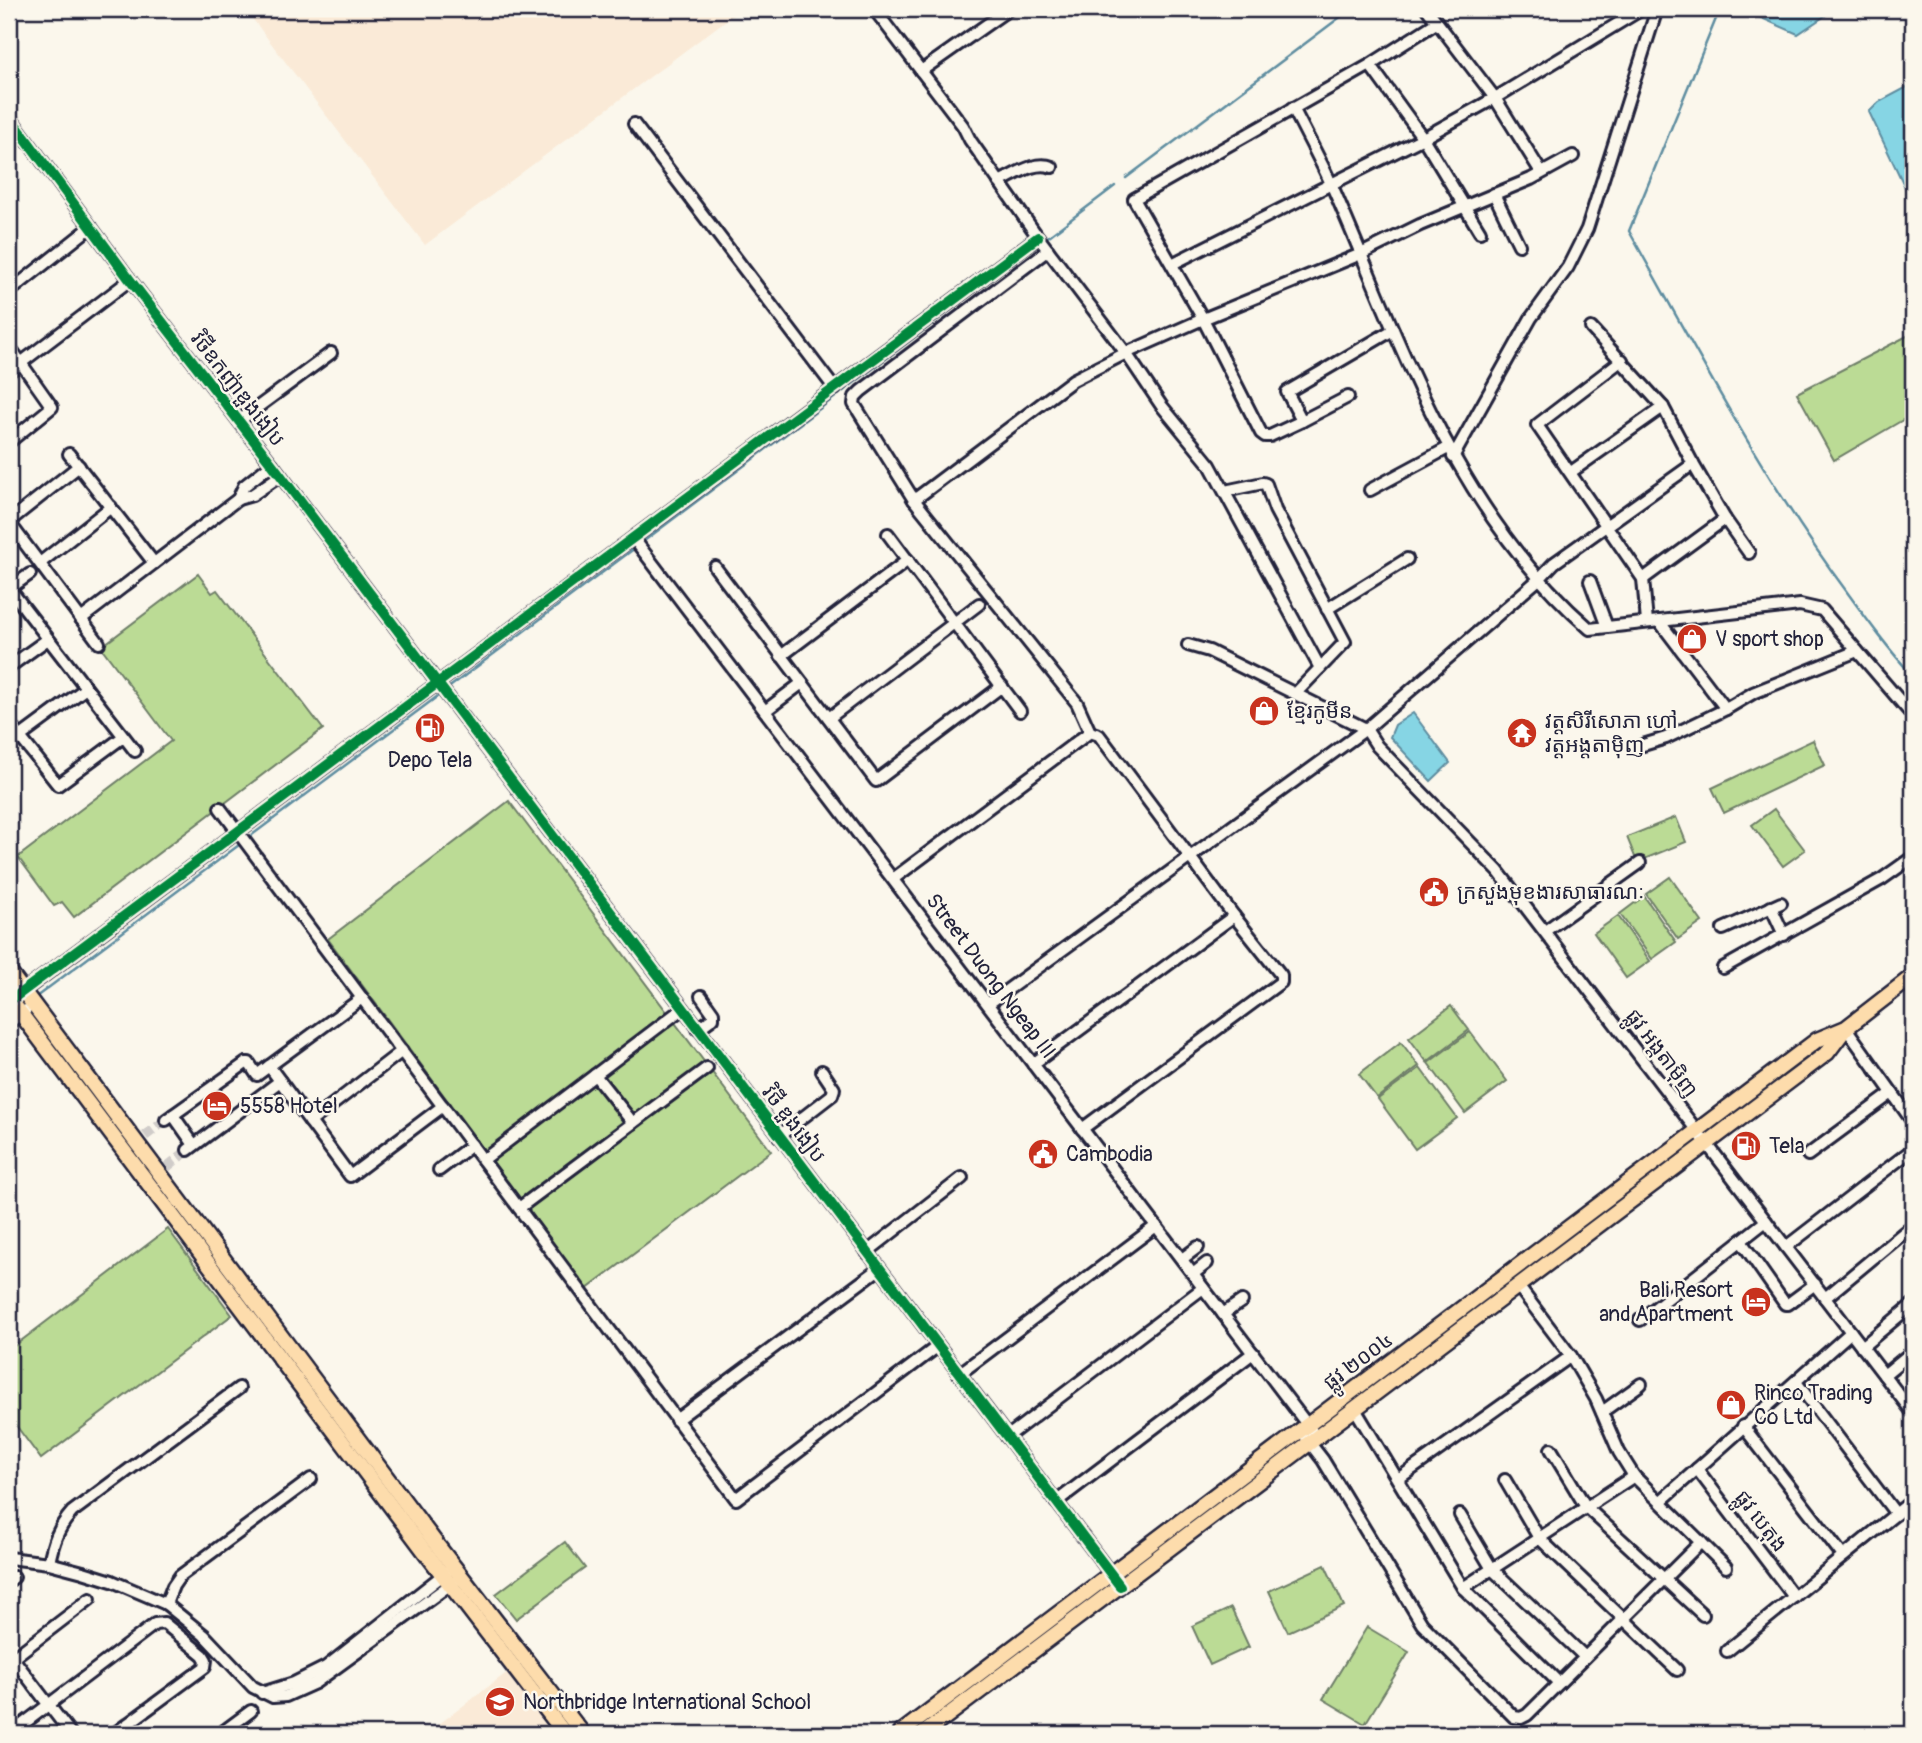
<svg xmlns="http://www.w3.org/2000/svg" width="1922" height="1743" font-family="Pangolin,'Noto Sans Khmer',sans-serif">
<rect width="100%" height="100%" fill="#fbf7ec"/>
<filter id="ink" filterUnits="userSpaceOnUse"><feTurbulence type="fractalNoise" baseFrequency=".0143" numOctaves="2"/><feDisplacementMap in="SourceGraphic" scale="14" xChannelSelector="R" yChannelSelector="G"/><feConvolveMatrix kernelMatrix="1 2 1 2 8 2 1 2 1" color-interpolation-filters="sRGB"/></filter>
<g filter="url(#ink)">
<!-- built -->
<g fill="#faead7">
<polygon points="245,9 741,9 425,245"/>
<polygon points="509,1671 557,1734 426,1734"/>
</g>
<!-- green -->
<g fill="#bbdb95" stroke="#6e7e68" stroke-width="2">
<polygon points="1913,333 1913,414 1834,460 1797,393"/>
<polygon points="198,574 212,593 217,590 323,729 74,917 62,902 54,906 18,857 171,741 101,647"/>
<polygon points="1813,740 1825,765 1724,813 1712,788"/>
<polygon points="509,801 771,1151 587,1289 328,939"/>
<polygon points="1774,809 1805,850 1783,866 1752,825"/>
<polygon points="1676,817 1686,842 1637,862 1627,837"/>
<polygon points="1670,877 1702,922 1678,939 1646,894"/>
<polygon points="1644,896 1676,942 1652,959 1620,914"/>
<polygon points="1618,916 1650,961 1626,978 1594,933"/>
<polygon points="1451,1006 1469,1030 1427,1062 1409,1038"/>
<polygon points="1470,1032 1507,1081 1465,1113 1428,1063"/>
<polygon points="1401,1042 1419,1066 1377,1098 1359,1074"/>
<polygon points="1420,1068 1457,1118 1415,1149 1378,1099"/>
<polygon points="168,1229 232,1315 41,1459 9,1416 9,1350"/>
<polygon points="565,1542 585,1568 516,1619 496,1594"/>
<polygon points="1325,1565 1344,1606 1288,1632 1269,1591"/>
<polygon points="1231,1608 1249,1647 1210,1665 1192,1626"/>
<polygon points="1367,1627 1409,1652 1365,1724 1323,1699"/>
</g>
<!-- water -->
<g fill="#86d5e4" stroke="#5e8da0" stroke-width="2">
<polygon points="1741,9 1835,9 1798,34"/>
<polygon points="1913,84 1913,204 1869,112 1879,102"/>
<polygon points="1413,713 1450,763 1431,781 1390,737 1395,725"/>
</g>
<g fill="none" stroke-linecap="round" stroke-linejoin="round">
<!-- stream -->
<g stroke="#5e8da0" stroke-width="2.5">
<path d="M 1720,9 L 1629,231 C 1698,354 1763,479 1847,592 C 1868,621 1889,650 1913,676"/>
<polyline points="1126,178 1351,9"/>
<polyline points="1045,239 1115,186"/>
<polyline points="640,544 1040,243"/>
<polyline points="447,689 635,548"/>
<polyline points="248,838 442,693"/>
<polyline points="36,997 243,842"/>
</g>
<!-- minor-tunnel -->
<g stroke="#d0ccc9" stroke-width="10" stroke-dasharray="10 5" stroke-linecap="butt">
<polyline points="145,1136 166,1120"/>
<polyline points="167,1167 188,1150"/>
</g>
<!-- minor casing -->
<g stroke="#22223b" stroke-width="16">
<g id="minor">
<polyline points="874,9 963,126 970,140 1038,237 1126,353 1161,405 1210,465 1320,668"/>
<polyline points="1427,9 1495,98 1541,172"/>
<polyline points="1370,65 1423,138 1480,232"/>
<polyline points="921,71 1009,9"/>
<path d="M 1293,108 C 1306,134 1321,161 1333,188 C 1402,346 1456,513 1590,629 L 1800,605 L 1822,610 L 1913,716"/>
<polyline points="9,116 130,280 272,464 1114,1578"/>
<polyline points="634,124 835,389"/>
<path d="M 999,182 C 1015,175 1035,160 1052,167"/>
<polyline points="1494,194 1519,245"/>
<polyline points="1048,250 861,391 855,397 854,404 914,500 1077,703 1090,732"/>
<polyline points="1172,264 1423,138 1495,98 1642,9"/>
<polyline points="9,292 91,227"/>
<polyline points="1591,328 1663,407 1693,464 1725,519 1749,553"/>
<polyline points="9,346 52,407 9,442"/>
<polyline points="1622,360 1537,425 1643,579 1647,622"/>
<polyline points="9,372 130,280"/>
<polyline points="1348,397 1302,421 1287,392 1393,330"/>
<polyline points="239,421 331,353"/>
<polyline points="1302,421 1270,436 1265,436 1261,433 1203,319 1134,199 1370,65 1436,23"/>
<polyline points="69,454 154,563"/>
<polyline points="1453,457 1531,318 1568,267 1587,229 1657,9"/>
<polyline points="79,466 12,519 11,525 99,643"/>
<polyline points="1571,472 1663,407"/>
<polyline points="1370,490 1448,448"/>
<polyline points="1225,491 1263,483 1266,484 1275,510 1345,642 1296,693"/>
<polyline points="238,499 252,495 280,476"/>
<polyline points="914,500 1073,380 1126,353 1203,319 1361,254 1420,225 1531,179 1573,156"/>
<polyline points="888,534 1020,711"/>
<polyline points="634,539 1312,1431"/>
<polyline points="40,563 111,507"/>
<polyline points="715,567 876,781 1002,686"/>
<polyline points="1643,579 1725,519"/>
<polyline points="1590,581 1607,627"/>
<polyline points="9,588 135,751"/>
<polyline points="9,589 30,574"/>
<polyline points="1327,609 1407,559"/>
<polyline points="81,619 238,499 244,486 272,464"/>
<polyline points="1659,621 1726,709"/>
<polyline points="1188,645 1209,651 1366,729"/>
<polyline points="781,656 908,560"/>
<polyline points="9,667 48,639"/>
<polyline points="765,711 802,683"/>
<polyline points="829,718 979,604"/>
<polyline points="9,723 58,785 123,737"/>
<polyline points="1366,729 1377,746 1498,871 1913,1413"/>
<polyline points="9,745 86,688"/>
<polyline points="1643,745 1666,738 1726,709 1753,693 1857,651"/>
<polyline points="220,808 736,1499 938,1346"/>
<polyline points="893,879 1090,732"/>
<polyline points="1771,907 1784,935"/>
<polyline points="1723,929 1781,903"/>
<polyline points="1545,931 1640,863"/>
<polyline points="1723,968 1882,879 1913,857"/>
<polyline points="18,995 1038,237"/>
<polyline points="988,1004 1366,729 1539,579 1554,563 1693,464"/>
<polyline points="9,1023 26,1010"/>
<polyline points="1846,1028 1913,1122"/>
<polyline points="698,1029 713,1018 713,1013 701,996"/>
<polyline points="1033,1064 1234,916"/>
<polyline points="269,1066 350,1176 443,1106"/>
<polyline points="595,1075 633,1123 707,1068"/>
<polyline points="173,1115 194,1145"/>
<polyline points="166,1120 246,1063 249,1063 257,1075 362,998"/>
<polyline points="310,1122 402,1051"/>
<polyline points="1082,1129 1281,982 1281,975 1234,916 1099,735 1090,732"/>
<polyline points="779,1136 832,1095 834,1089 822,1071"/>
<polyline points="188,1150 280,1081"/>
<polyline points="1808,1155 1892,1093"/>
<polyline points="483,1160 682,1009"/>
<polyline points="439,1170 472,1145"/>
<polyline points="519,1208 633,1123"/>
<polyline points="1741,1241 1785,1304 1788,1304 1815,1284"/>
<polyline points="1786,1247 1913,1149"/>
<polyline points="867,1252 962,1178"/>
<polyline points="1182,1259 1198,1247"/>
<polyline points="1193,1274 1207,1263"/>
<polyline points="1518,1286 1571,1356 1596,1399 1619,1452 1634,1476 1726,1567"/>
<polyline points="1825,1298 1913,1225"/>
<polyline points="1223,1314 1242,1301"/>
<polyline points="1640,1320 1766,1221"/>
<polyline points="1862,1347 1913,1304"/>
<polyline points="959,1374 1156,1226"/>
<polyline points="1884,1375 1913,1351"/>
<polyline points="1796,1382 1896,1514"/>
<polyline points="1355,1409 1463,1588 1559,1683"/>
<polyline points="1602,1412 1641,1384"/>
<polyline points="676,1420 879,1269"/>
<polyline points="1743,1426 1843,1556"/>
<polyline points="1007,1437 1203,1288"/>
<polyline points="1306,1438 1323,1460 1422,1624 1514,1717 1521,1718 1527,1715 1701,1542"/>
<polyline points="1551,1449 1586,1507 1703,1615"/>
<polyline points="1697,1469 1794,1597"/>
<polyline points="1398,1479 1571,1356"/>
<polyline points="1505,1480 1539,1538 1677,1670"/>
<polyline points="1661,1501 1851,1332"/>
<polyline points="1056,1502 1253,1353"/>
<polyline points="1460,1515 1492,1569 1585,1657"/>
<polyline points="9,1558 49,1563 83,1572 112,1581 166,1604 204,1635 253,1687 273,1697 286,1696 315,1683 455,1581"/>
<path d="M 49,1563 C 53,1542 58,1528 72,1512 L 239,1388"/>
<polyline points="9,1581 14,1577"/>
<polyline points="1463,1588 1634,1476"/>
<polyline points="166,1604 173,1586 180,1576 311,1479"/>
<polyline points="1727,1651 1913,1500"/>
<polyline points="9,1653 71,1734"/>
<polyline points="9,1661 90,1599"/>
<polyline points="262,1693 294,1683 326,1667 448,1571"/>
<polyline points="10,1734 155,1624 164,1623 203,1655 206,1660 205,1667 114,1734"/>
<polyline points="220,1734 251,1711"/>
</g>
</g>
<!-- major casing -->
<g stroke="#22223b" stroke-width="19">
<g id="major">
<polyline points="9,972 437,1545 583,1734"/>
<polyline points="9,998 426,1553 565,1734"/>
<polyline points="899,1734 1817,1040 1846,1028 1913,976"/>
<polyline points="923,1734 1827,1053 1845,1029"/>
</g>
</g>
<!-- minor -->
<use href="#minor" stroke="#fbf7ec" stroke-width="10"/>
<!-- major -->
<use href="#major" stroke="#fddcac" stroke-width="14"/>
<!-- cycleway casing -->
<g stroke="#fbf7ec" stroke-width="15">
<g id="cycleway">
<polyline points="9,116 130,280 272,464 1120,1586"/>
<polyline points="11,1000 1038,237"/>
</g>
</g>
<!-- cycleway -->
<use href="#cycleway" stroke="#00873e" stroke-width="10"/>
</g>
</g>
<!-- icons -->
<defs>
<g id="shop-disc" transform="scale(1.575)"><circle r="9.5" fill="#c8321e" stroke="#fbf7ec"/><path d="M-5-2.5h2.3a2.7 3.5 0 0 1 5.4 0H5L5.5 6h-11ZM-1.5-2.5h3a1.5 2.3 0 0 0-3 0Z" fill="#fff"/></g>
<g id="fuel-disc" transform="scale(1.575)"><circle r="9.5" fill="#c8321e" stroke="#fbf7ec"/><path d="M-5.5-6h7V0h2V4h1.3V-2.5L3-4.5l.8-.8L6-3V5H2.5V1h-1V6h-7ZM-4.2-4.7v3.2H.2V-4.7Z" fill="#fff"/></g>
<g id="temple-disc" transform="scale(1.575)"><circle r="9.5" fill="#c8321e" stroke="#fbf7ec"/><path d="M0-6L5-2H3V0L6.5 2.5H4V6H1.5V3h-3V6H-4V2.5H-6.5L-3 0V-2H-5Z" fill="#fff"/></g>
<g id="civic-disc" transform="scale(1.575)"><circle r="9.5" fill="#c8321e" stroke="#fbf7ec"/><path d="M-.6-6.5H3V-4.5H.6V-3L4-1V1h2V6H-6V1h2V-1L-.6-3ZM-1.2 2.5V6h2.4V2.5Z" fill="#fff"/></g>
<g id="hotel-disc" transform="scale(1.575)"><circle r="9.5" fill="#c8321e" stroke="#fbf7ec"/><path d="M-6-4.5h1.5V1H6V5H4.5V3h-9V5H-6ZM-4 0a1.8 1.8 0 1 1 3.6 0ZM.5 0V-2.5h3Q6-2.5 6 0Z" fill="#fff"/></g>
<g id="school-disc" transform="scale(1.575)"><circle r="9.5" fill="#c8321e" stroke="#fbf7ec"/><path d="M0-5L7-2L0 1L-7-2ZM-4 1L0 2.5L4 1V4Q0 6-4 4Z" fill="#fff"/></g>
</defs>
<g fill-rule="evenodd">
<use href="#shop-disc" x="1692" y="639"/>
<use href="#shop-disc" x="1264" y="711"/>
<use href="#fuel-disc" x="430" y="728"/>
<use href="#temple-disc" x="1522" y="733"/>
<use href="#civic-disc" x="1434" y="892"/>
<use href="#hotel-disc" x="217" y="1106"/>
<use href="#fuel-disc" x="1746" y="1146"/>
<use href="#civic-disc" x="1043" y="1154"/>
<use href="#hotel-disc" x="1756" y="1302"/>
<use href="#shop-disc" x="1731" y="1405"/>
<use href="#school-disc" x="500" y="1702"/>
</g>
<g text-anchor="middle" stroke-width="5" stroke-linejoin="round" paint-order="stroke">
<!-- street labels -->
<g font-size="21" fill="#22223b" stroke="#fbf7ec">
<text transform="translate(238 389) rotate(52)" y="7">វិថីឧកញ៉ាឌួងងៀប</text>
<text transform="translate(991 976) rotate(53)" y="7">Street Duong Ngeap III</text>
<text transform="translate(1662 1053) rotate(53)" y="7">ផ្លូវ អង្តតាម៉ិញ</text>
<text transform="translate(794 1124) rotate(53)" y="7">វិថី ឌួងងៀប</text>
<text transform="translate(1358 1361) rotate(-37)" y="7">ផ្លូវ ២០០៤</text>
<text transform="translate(1761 1521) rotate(53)" y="7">ផ្លូវ បេតុង</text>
</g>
<!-- poi labels -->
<g font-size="21" fill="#22223b" stroke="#fbf7ec" text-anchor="start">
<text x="1715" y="646">V sport shop</text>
<text x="1287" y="718">ខ្មែរកូមីន</text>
<text x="1545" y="728">វត្តសិរីសោភា ហៅ<tspan x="1545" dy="24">វត្តអង្តតាម៉ិញ</tspan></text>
<text x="430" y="767" text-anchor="middle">Depo Tela</text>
<text x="1457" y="899">ក្រសួងមុខងារសាធារណៈ</text>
<text x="240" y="1113">5558 Hotel</text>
<text x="1769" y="1153">Tela</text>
<text x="1066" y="1161">Cambodia</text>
<text x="1733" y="1297" text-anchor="end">Bali Resort<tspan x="1733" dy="24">and Apartment</tspan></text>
<text x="1754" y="1400">Rinco Trading<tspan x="1754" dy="24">Co Ltd</tspan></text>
<text x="523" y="1709">Northbridge International School</text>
</g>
</g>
<!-- margin -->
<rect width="1922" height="1743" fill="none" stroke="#fbf7ec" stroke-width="35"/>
<rect x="18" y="18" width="1887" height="1708" fill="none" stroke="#22223b" stroke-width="2.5" filter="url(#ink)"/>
</svg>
